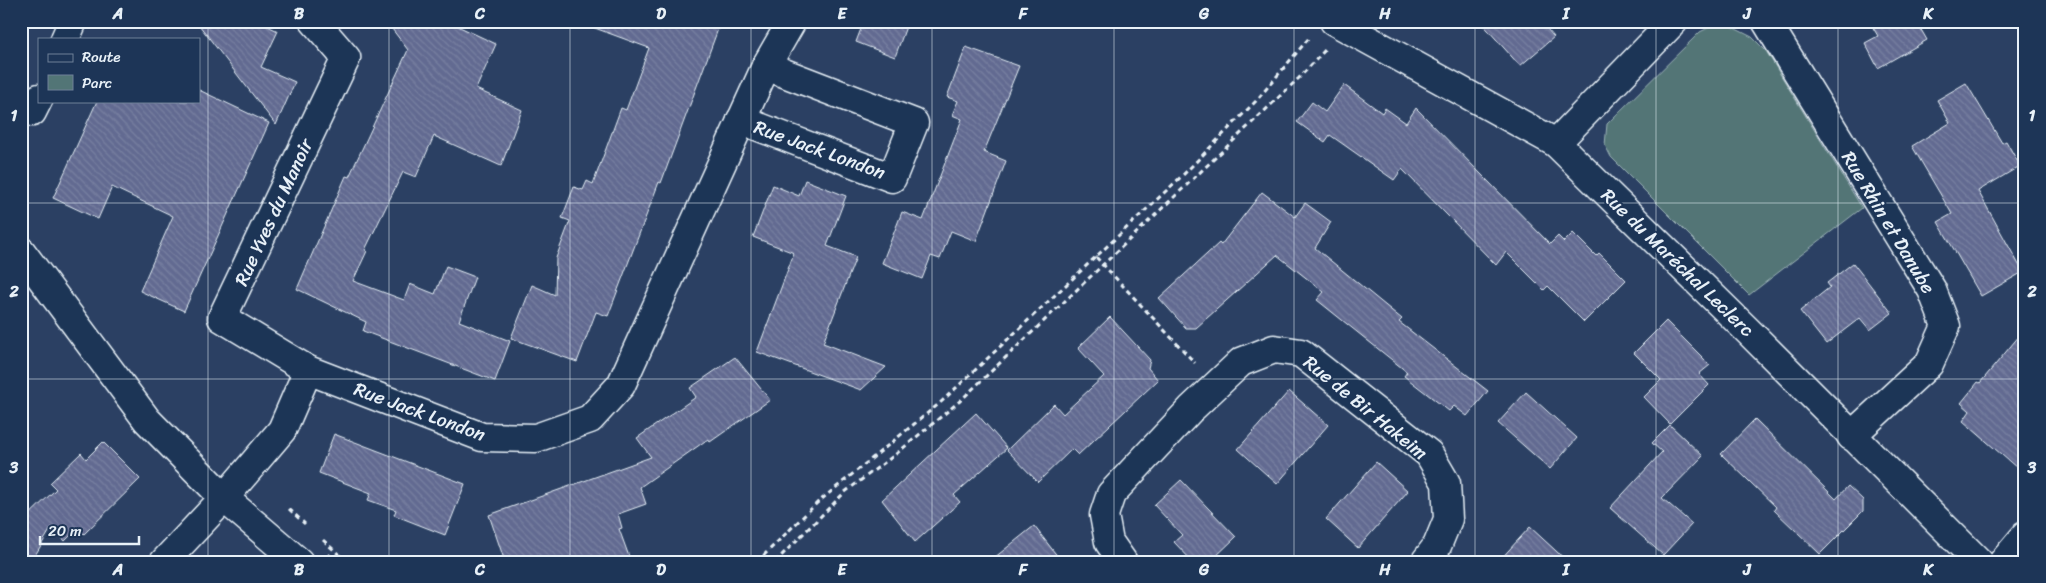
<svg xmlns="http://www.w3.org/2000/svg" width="2046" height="583" font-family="Sriracha,sans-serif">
<defs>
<pattern id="building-back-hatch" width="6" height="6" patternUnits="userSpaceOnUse" patternTransform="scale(1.25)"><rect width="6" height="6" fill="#626a91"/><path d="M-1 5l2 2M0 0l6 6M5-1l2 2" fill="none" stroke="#7880a1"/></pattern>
</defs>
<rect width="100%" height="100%" fill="#2b4063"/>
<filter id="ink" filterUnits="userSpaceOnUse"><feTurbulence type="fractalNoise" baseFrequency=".02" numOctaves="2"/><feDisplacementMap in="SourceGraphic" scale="10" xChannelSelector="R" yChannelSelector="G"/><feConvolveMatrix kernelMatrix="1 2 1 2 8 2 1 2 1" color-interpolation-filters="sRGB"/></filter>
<g filter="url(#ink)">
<!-- park -->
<polygon fill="#527576" stroke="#9db3b7" points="1728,25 1752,37 1766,51 1862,208 1749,295 1611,157 1605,145 1607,124 1700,32 1712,26"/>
<!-- building -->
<g fill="url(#building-back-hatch)" stroke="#e8f1f8">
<polygon points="196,21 257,21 278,31 261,67 295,82 276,125"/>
<polygon points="386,21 447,21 496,44 476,89 522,110 501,166 434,136 416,177 403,172 365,250 367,251 353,281 404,300 410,284 435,294 446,266 475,277 459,321 510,341 495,381 363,331 366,322 297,289 346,176 349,177 408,50"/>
<polygon points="585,21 721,21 661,183 659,182 608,316 596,312 577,362 511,338 532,285 555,295 556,258 570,221 562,218 574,187 583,190 587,181 593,184 621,108 626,110 649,48 584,24"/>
<polygon points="864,21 908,21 895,57 856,42"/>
<polygon points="1480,21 1540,21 1554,37 1520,66"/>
<polygon points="1869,21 1916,21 1927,40 1878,68 1865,43 1878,36"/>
<polygon points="966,47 1019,66 984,152 1006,161 976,241 951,231 940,259 931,256 922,279 882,263 902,212 923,220 928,207 962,119 952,115 958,101 947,97"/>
<polygon points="1966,83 2002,143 2006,141 2020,166 1978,191 2023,272 1981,296 1938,222 1952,214 1912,146 1950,123 1937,100"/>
<polygon points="1344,85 1382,113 1385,108 1406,123 1416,108 1550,244 1558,236 1564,242 1573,233 1596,256 1599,253 1626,280 1584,322 1548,286 1544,290 1506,252 1496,265 1402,169 1394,180 1330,135 1325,142 1297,122 1312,102 1325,112"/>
<polygon points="199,90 269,123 184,311 140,291 173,216 112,187 98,219 53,198 97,101 199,101"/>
<polygon points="805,180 846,196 827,246 856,257 823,343 886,367 861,390 757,352 794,253 753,237 773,185 799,196"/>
<polygon points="1262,192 1295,217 1305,203 1331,222 1315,248 1402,319 1399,322 1488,391 1467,416 1454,406 1449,411 1404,376 1407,372 1317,300 1324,292 1277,255 1196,328 1186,328 1159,298 1219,243 1221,245"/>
<polygon points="1853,263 1892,313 1870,330 1860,318 1826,344 1800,311 1830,287 1827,283"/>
<polygon points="1110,317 1150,360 1148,368 1158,380 1078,455 1072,449 1038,482 1007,450 1054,404 1063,414 1104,376 1078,348"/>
<polygon points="1666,321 1710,365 1699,374 1709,385 1670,424 1644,397 1661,380 1634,353"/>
<polygon points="2025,329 2025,475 1963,421 1970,411 1961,403 1978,382 1980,383"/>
<polygon points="735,357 770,400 710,442 708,439 640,487 646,504 618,514 622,528 619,529 631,562 505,562 489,515 651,457 637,438 696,397 690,388"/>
<polygon points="1289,391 1328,425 1277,484 1238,449"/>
<polygon points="1526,392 1577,438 1550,469 1498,423"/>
<polygon points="976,413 1007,448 954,495 960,502 915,542 882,500"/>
<polygon points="1755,419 1836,499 1848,486 1863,500 1863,511 1820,554 1774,510 1776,507 1721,454"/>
<polygon points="1670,425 1703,456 1662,498 1692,524 1663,555 1610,508 1662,452 1652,443"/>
<polygon points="334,434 465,484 445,535 394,515 396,510 368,500 371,493 319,473"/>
<polygon points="103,442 140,479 84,534 78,528 65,541 52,527 31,562 21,562 21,523 56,489 50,483 81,453 86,459"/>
<polygon points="1376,462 1408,491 1358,548 1326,519"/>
<polygon points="1181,480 1236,537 1210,562 1193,562 1174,542 1182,535 1154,505"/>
<polygon points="1034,526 1062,562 989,562"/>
<polygon points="1530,527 1568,562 1498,562"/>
</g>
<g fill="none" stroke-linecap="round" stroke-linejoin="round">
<!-- minor casing -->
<g stroke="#e8f1f8" stroke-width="31">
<g id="minor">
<polyline points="1334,21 1556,143 1747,330 1979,562"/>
<polyline points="1766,21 1932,290 1946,326 1929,364 1851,436"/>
<polyline points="65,39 73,21"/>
<polyline points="32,112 39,98"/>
<polyline points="741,120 892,178 914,123 766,66"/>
<polyline points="1556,143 1674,21"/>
<polyline points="21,251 147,420 224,498 299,562"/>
<polyline points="308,370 222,318 346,58 314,21"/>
<polyline points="164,562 224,498 282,430 308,370 482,437 536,438 590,419 621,385 766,66 792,21"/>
<polyline points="1123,562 1109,542 1104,515 1111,494 1191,409 1241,362 1274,349 1301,353 1429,454 1446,483 1448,519 1437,546 1425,562"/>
<polyline points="2003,562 2025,536"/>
</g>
</g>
<!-- path -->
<g stroke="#e8f1f8" stroke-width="3" stroke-dasharray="5 4" stroke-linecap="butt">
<polyline points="1096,257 1195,363"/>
<polyline points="289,509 305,524"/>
<polyline points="323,540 347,562"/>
<polyline points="328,554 337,562"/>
<polyline points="757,562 817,503 940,403 1182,176 1256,101 1309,38"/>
<polyline points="775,562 845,492 896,454 960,401 1299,78 1325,50"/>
</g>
<!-- minor -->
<use href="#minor" stroke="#1d3557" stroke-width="28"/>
</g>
</g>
<!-- grid -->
<path fill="none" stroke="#e8f1f8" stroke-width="1" stroke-opacity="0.55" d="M 208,21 L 208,562M 389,21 L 389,562M 570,21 L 570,562M 751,21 L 751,562M 932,21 L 932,562M 1114,21 L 1114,562M 1294,21 L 1294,562M 1475,21 L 1475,562M 1656,21 L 1656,562M 1838,21 L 1838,562M 21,203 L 2025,203M 21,379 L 2025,379"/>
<g text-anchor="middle" stroke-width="4" stroke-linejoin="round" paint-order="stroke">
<!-- street labels -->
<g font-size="19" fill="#e8f1f8" stroke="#1d3557">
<text transform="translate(820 149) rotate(20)" y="7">Rue Jack London</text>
<text transform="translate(273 212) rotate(-65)" y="7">Rue Yves du Manoir</text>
<text transform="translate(1889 222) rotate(59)" y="7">Rue Rhin et Danube</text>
<text transform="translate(1678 262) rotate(44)" y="7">Rue du Maréchal Leclerc</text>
<text transform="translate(1366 407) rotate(39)" y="7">Rue de Bir Hakeim</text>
<text transform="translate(420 411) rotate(20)" y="7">Rue Jack London</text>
</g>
</g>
<!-- margin -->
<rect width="2046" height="583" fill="none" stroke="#1d3557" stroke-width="55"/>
<!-- legend -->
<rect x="38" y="38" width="162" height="65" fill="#1d3557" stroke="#6e8097"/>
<rect x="48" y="54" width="25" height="8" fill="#1d3557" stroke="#6e8097"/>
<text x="82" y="62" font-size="15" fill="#e8f1f8">Route</text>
<rect x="48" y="75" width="25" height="15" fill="#527576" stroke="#6e8097"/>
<text x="82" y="88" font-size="15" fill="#e8f1f8">Parc</text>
<!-- scale -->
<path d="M40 536v8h99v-8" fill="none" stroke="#e8f1f8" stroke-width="2.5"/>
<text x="48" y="536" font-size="15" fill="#e8f1f8" stroke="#1d3557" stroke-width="4" paint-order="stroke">20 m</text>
<rect x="28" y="28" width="1990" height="528" fill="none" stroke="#e8f1f8" stroke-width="2"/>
<g font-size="16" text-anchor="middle" font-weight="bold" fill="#e8f1f8">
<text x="118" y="19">A</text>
<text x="299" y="19">B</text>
<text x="480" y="19">C</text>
<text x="661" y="19">D</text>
<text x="842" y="19">E</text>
<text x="1023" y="19">F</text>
<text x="1204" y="19">G</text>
<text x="1385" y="19">H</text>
<text x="1566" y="19">I</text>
<text x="1747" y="19">J</text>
<text x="1928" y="19">K</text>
<text x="14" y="121">1</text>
<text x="2032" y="121">1</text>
<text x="14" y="297">2</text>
<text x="2032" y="297">2</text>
<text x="14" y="473">3</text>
<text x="2032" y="473">3</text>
<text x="118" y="575">A</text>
<text x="299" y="575">B</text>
<text x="480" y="575">C</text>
<text x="661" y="575">D</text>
<text x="842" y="575">E</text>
<text x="1023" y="575">F</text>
<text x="1204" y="575">G</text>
<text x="1385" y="575">H</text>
<text x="1566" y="575">I</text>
<text x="1747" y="575">J</text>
<text x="1928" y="575">K</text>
</g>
</svg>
